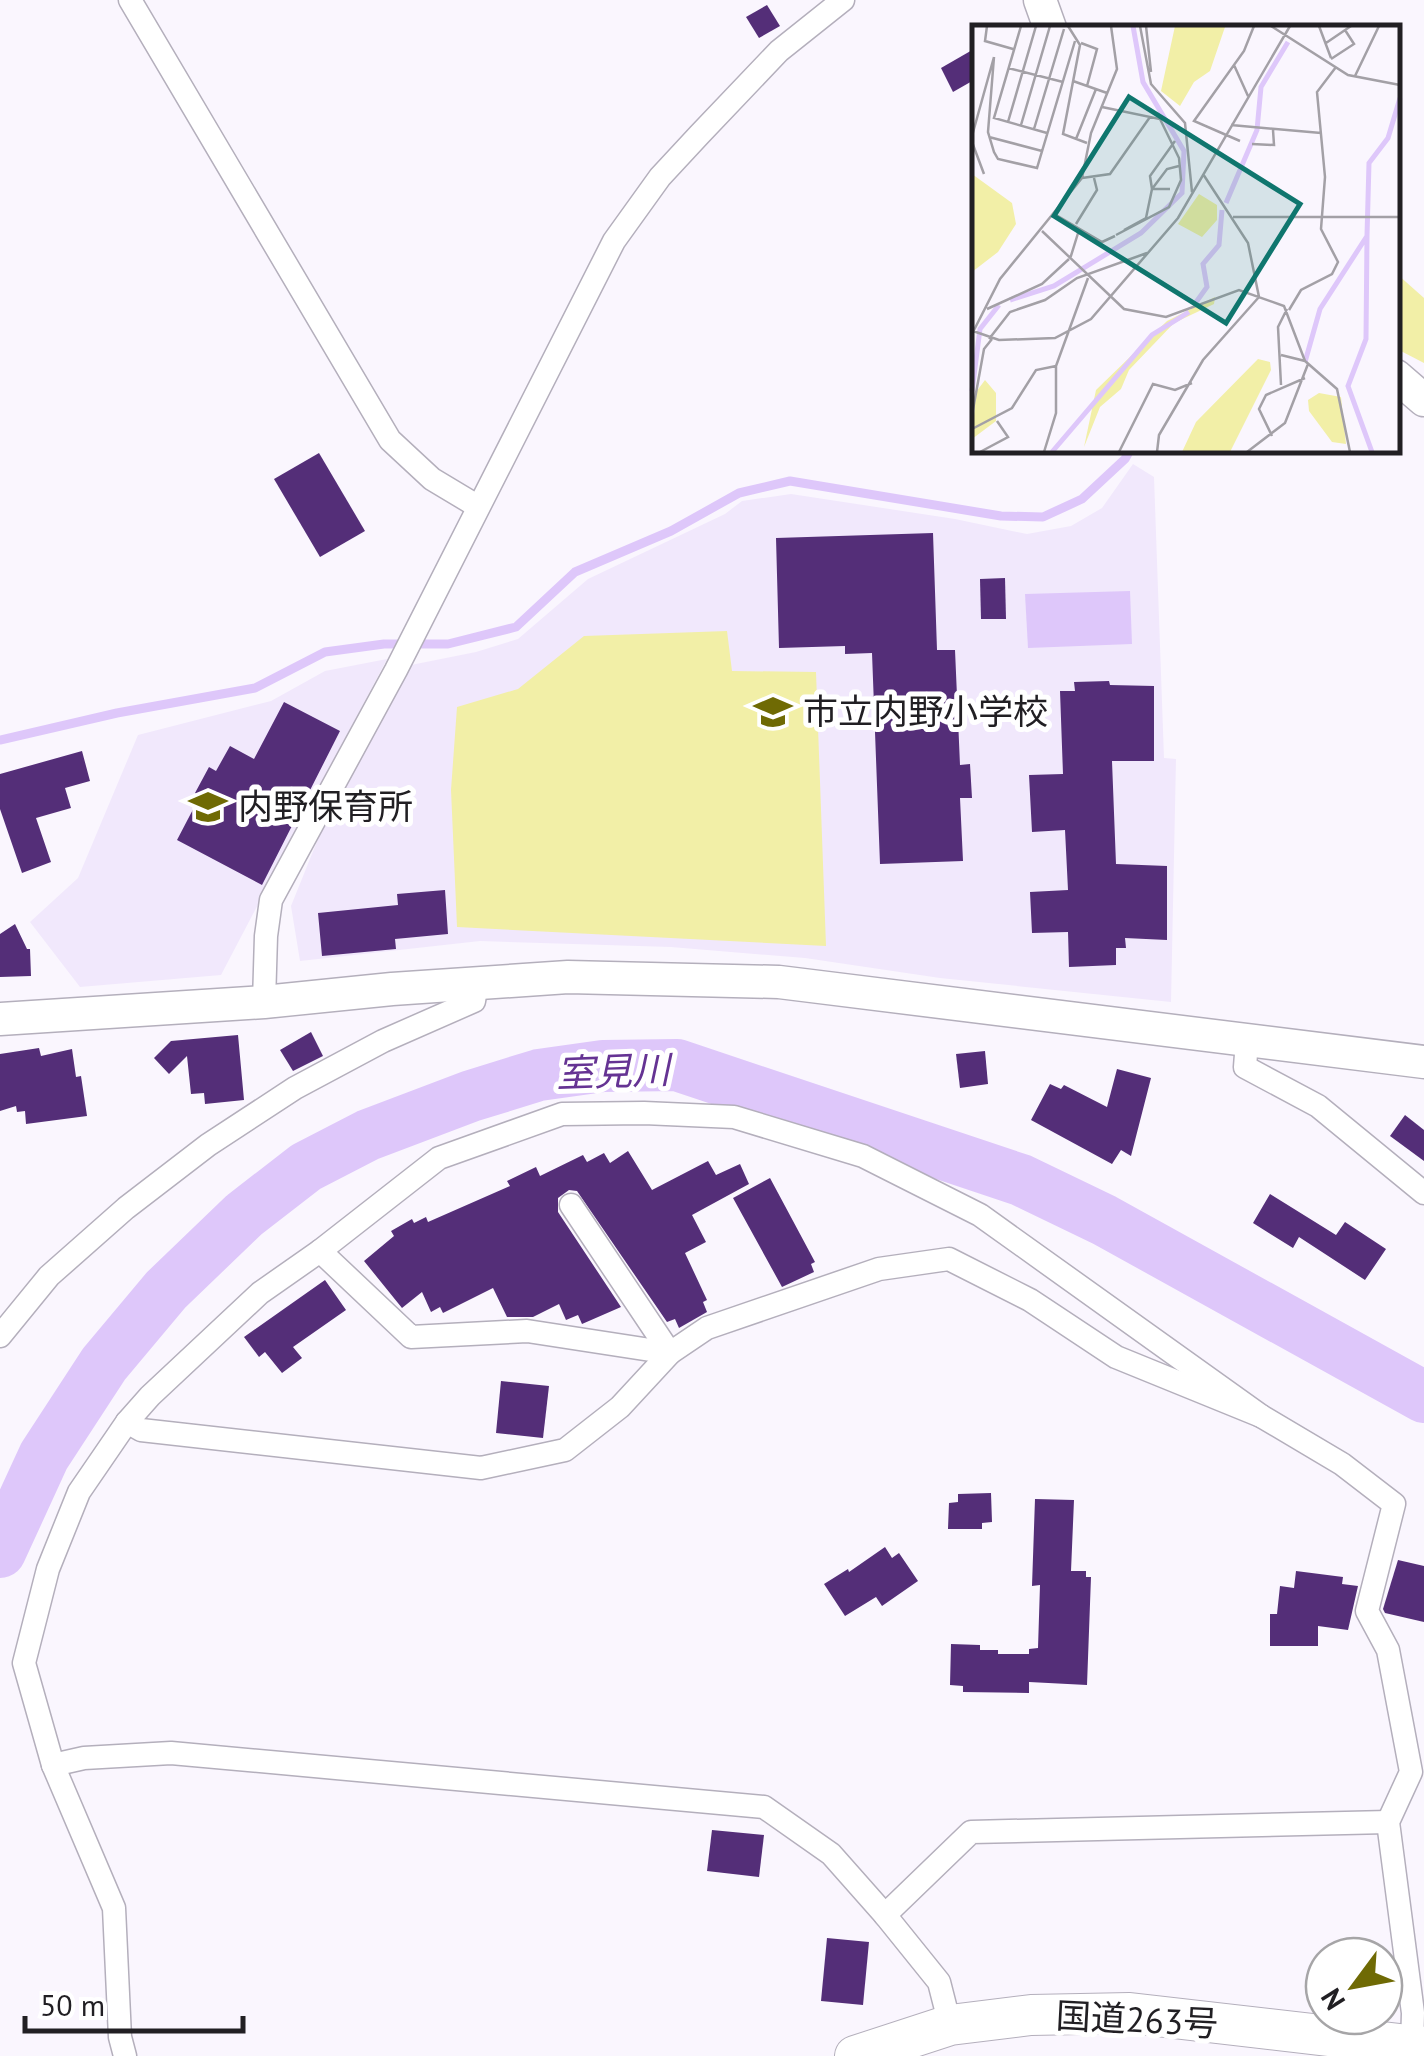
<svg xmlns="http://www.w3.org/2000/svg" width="1424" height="2056" font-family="'PT Sans','Noto Sans JP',sans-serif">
<rect width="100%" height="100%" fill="#faf6fe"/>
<!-- built -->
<g fill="#f1e8fc">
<polygon points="1133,464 1154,477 1164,758 1176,759 1171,1002 940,978 805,958 671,947 480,941 300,961 291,906 320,834 406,666 476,652 518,639 588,579 725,514 742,501 791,494 955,519 1027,534 1071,526 1102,508"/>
<polygon points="387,659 221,975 80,987 30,922 78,878 138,735 271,701 325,671"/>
</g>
<!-- green -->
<g fill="#f2efa7">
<polygon points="1397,274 1424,298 1424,363 1397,349"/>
<polygon points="727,631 732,671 816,672 826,946 457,927 451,790 457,707 518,689 584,636"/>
</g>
<!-- water -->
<polygon fill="#dec7fa" points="1130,591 1132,644 1028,648 1025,594"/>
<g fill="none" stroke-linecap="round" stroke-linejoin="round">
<!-- stream -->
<polyline stroke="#dec7fa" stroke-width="9" points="0,740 117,713 255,688 325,652 384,644 448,644 516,627 575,572 671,531 739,493 790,481 1001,516 1043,517 1082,499 1125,459 1130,450"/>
<!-- river -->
<polyline stroke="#dec7fa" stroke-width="52" points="0,1552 44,1456 104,1364 166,1290 244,1215 306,1167 368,1135 471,1096 539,1075 603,1066 677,1065 1021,1180 1104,1220 1424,1397"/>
</g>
<!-- building -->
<g fill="#542e78">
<polygon points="767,5 780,26 759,38 746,17"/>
<polygon points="974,49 974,80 953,92 941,68"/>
<polygon points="319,453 365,531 320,557 274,479"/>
<polygon points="933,533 937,650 955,650 960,765 970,764 972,798 960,798 963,861 880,864 872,653 845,654 845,646 779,648 776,538"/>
<polygon points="1005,578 1006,619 981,619 980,579"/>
<polygon points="1109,681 1110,685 1154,686 1154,761 1112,761 1116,864 1167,866 1167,940 1125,938 1126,948 1116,948 1116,965 1069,967 1068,932 1032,933 1030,892 1068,890 1065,830 1032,832 1029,775 1063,774 1060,691 1075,691 1074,682"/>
<polygon points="284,702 340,731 262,885 177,840 200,796 195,793 209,767 216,771 230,746 254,759"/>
<polygon points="82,751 90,781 65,788 71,808 36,818 51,862 22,873 0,809 0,774"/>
<polygon points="445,890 448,934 395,939 396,949 322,956 318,913 398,905 397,894"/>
<polygon points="15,924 27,949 30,949 31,976 0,977 0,934"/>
<polygon points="311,1032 323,1056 293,1071 280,1050"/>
<polygon points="238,1035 244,1100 205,1104 204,1093 191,1094 187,1056 169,1074 154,1058 171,1041"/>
<polygon points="39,1048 41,1056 72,1049 76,1077 81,1076 87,1116 26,1124 25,1111 17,1112 16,1106 0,1111 0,1054"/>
<polygon points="985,1051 988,1084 960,1088 956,1054"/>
<polygon points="1117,1069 1151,1078 1131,1156 1121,1150 1112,1164 1031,1120 1050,1084 1061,1089 1064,1085 1107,1107"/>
<polygon points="1405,1115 1424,1130 1424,1161 1390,1136"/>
<polygon points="628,1151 652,1190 708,1161 716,1175 740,1164 749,1184 692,1215 706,1242 685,1253 707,1300 703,1302 707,1312 679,1328 675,1319 667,1322 577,1191 569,1190 558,1198 558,1212 621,1307 582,1324 578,1315 566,1320 559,1304 533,1317 507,1317 493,1288 443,1313 440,1307 431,1312 422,1292 402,1308 364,1261 394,1236 391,1231 412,1219 414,1223 426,1217 428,1222 510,1186 507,1181 536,1167 540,1176 583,1155 587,1162 604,1153 610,1163"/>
<polygon points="770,1178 815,1262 811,1264 814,1272 782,1287 733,1198"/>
<polygon points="1270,1194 1336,1235 1345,1222 1386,1249 1365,1280 1299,1237 1293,1248 1253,1223"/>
<polygon points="325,1280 346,1310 293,1347 302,1358 282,1373 265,1352 259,1357 244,1337"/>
<polygon points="501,1381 549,1386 543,1438 496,1433"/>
<polygon points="991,1493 992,1522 982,1523 982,1529 948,1529 949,1503 958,1502 958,1494"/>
<polygon points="1035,1499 1074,1500 1071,1571 1086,1571 1086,1577 1091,1577 1087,1685 1029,1682 1029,1693 963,1692 963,1686 950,1685 951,1644 980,1645 980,1650 998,1650 998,1654 1029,1654 1029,1649 1038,1648 1040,1585 1032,1586"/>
<polygon points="885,1547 892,1558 899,1553 918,1581 882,1606 876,1597 845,1616 824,1584 848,1569 849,1572"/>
<polygon points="1398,1560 1424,1566 1424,1622 1385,1613 1383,1609"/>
<polygon points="1296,1571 1343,1577 1342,1584 1358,1586 1348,1630 1318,1626 1318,1646 1270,1646 1270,1614 1277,1614 1280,1586 1294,1588"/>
<polygon points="712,1830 764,1835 759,1877 707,1871"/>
<polygon points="827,1938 869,1942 863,2005 821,2001"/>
</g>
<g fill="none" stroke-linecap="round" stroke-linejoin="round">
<!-- street casing -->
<g stroke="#b4afbc" stroke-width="25">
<g id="street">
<polyline points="130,0 390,440 432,479 477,506"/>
<polyline points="264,1002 266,936 271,900 396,670 614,241 660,177 699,135 779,51 843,0"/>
<polyline points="1247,1041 1245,1067 1318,1106 1424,1193"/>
<polyline points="320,1251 411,1337 527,1331 670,1353 707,1328 879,1269 949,1259 1030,1300 1116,1357 1261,1416 1342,1464 1394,1504 1367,1611 1388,1650 1411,1772 1388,1822 1413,2013 1412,2046"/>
<polyline points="0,1336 49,1276 126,1208 208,1145 295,1088 383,1041 474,1001 477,982"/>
<polyline points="127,1422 141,1430 481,1468 565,1450 620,1407 670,1353 571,1205"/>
<polyline points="53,1765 84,1758 171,1753 764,1807 831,1854 885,1915 939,1982 950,2025"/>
<polyline points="885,1915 971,1832 1388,1822"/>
<polyline points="125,2056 120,2037 114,1908 53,1765 24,1663 48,1569 79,1492 127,1422 150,1396 260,1293 320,1251 439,1158 562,1114 644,1113 734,1117 863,1156 980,1215 1261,1416"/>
</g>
</g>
<!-- secondary casing -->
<g stroke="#b4afbc" stroke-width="35">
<g id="secondary">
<polyline points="1040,0 1050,28"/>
<polyline points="1396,376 1424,400"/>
<polyline points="0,1019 264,1002 392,989 568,977 779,982 1424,1062"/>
</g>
</g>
<!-- highway casing -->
<g stroke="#b4afbc" stroke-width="42">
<polyline id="highway" points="855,2056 950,2025 1031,2015 1130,2013 1424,2047"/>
</g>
<!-- street -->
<use href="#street" stroke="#fff" stroke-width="22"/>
<!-- secondary -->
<use href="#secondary" stroke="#fff" stroke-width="32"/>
<!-- highway -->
<use href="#highway" stroke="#fff" stroke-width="40"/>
</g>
<!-- icons -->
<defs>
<g id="school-bare" transform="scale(3)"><path d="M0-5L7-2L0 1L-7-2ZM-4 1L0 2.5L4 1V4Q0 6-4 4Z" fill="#6f6a04" stroke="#fff" stroke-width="2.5" paint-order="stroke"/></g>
</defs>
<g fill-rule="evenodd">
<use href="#school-bare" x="773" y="712"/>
<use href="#school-bare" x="208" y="807"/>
</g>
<g text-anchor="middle" stroke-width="10" stroke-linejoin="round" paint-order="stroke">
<!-- poi labels -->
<g font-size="35" fill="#211f23" stroke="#fff" text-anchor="start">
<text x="803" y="724">市立内野小学校</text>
<text x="238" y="819">内野保育所</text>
</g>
<!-- street labels -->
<g font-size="35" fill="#211f23" stroke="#fff">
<text transform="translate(1137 2020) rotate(3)" y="12">国道263号</text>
</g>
<!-- water labels -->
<g font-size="38" font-style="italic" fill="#653393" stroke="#fff">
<text transform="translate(613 1072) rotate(-2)" y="13">室見川</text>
</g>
</g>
<!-- overview -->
<g transform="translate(972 25)">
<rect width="428" height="428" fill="#faf6fe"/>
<path d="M 203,1 L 253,2 L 238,46 L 222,57 L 208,81 L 189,66 ZM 0,149 L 40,178 L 44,199 L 26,227 L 0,247 ZM 227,169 L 245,180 L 245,195 L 230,212 L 206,199 ZM 243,272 L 242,279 L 202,298 L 157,345 L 149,364 L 128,382 L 112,422 L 124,365 L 195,296 ZM 286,334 L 298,337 L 299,345 L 258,427 L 210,427 L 224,397 ZM 13,355 L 24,368 L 24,396 L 0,414 L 4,367 ZM 347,368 L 369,372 L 374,419 L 360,417 L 337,386 L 336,375 Z" fill="#f2efa7"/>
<path fill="none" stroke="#dec7fa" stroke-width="5" d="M 254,178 L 285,105 L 289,62 L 316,17M 395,211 L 394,314 L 376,361 L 400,427M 38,275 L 82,261 L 169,208 L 210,168 L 212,126 L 171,57 L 161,1M 222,280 L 235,262 L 231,239 L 247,220 L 250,185M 333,337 L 348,284 L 395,211 L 397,138 L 416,113 L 428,73M 0,366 L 8,304 L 27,280M 80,427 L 180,310 L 217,287"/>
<path fill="none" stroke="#a3a0a6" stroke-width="2.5" d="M 15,1 L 13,16 L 41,24M 49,1 L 22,93 L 75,108M 96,1 L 108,20 L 91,109 L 115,118M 168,1 L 179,59 L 213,98 L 220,167M 174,1 L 179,47M 299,1 L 376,50 L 428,60M 347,1 L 359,33M 109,18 L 125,24 L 115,61M 354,18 L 379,1M 22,32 L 16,107 L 22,127 L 26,134 L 65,143 L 103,16M 359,34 L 382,19 L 373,5M 262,40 L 276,71M 36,43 L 91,57M 383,51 L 407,1M 101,56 L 135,68M 130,82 L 188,94 L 207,133 L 209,155 L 197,182 L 144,210M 36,97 L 64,1M 49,100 L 78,1M 259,100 L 349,108M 62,104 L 92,4M 0,111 L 22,32M 17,112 L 70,126M 104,114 L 124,64M 268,116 L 222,96 L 272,26 L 282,1M 0,117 L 12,149M 280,119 L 302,120 L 301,105M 110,153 L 138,149 L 178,92M 198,164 L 180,164 L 178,151 L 203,116M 84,190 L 130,217 L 143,211M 261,192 L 428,192M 104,199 L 125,165 L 122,153M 152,205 L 174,193 L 180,164 L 195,144 L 207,141M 70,206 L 152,284 L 194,292 L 267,265 L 312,281 L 333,336M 98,234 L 107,205M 15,284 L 70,259 L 97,234M 317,285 L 329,265 L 360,249 L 366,237 L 349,204 L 353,152 L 345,67 L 364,42M 1,306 L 27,315 L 83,313 L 119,294 L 206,193 L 318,1M 0,309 L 28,254 L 110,153 L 119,108 L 145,44 L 139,1M 17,314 L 38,287 L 73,275 L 105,253 L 175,228M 309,330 L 333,336 L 365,364 L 378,427M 309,360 L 306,302 L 315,284M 0,390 L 12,324 L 20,314M 0,404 L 40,383 L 64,345 L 84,341M 300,411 L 287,384 L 294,370 L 333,353M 8,427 L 36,412 L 25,396M 72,427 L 84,388 L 84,341 L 116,253M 147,427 L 181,359 L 203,365 L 220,358M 185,427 L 187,410 L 231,335 L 287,272 L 276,218 L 231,149M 275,427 L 313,398 L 336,339"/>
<path fill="#0f766e" fill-opacity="0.15" stroke="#0f766e" stroke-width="5" d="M 157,72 L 328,179 L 254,298 L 82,191 Z"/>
<rect width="428" height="428" fill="none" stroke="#211f23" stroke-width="5"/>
</g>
<!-- north arrow -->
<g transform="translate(1354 1986) rotate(238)"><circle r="48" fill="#ffffff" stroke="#a6a5a7" stroke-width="2.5"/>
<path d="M0-8L18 38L0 25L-18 38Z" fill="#6f6a04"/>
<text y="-15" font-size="28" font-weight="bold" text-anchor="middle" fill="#211f23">N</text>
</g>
<!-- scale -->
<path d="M25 2016v15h218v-15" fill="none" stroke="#211f23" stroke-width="5"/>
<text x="40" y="2016" font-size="30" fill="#211f23" stroke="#ffffff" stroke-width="8" paint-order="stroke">50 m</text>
</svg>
